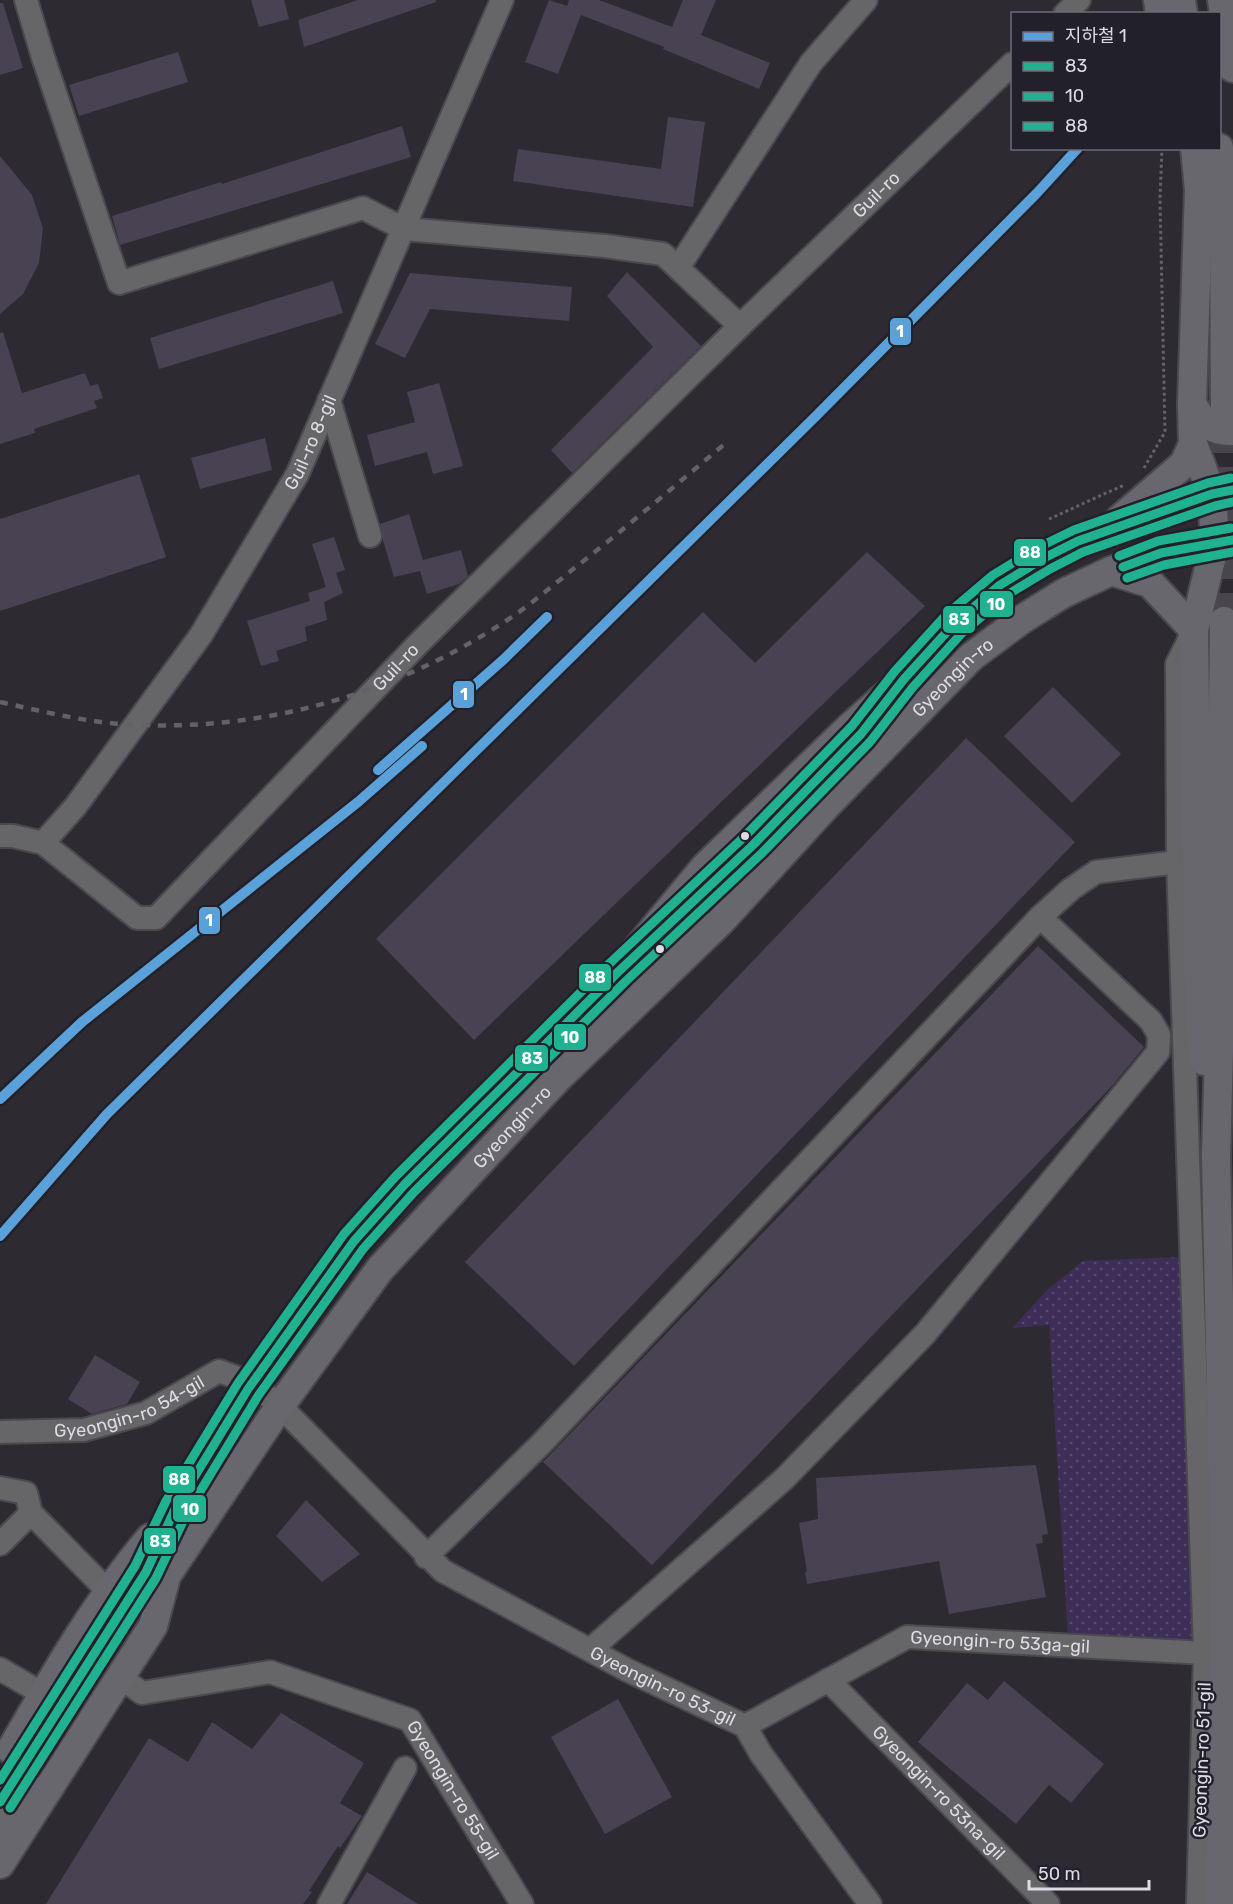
<svg xmlns="http://www.w3.org/2000/svg" width="1233" height="1904" font-family="Rubik,'Noto Sans KR',sans-serif">
<defs>
<pattern id="park-dots" width="8" height="8" patternUnits="userSpaceOnUse" patternTransform="scale(1.5)"><rect width="8" height="8" fill="#3d2e58"/><path d="M2 2h.1M6 6h.1" fill="none" stroke="#594c70" stroke-width="1.8" stroke-linecap="round"/></pattern>
</defs>
<rect width="100%" height="100%" fill="#2d2b31"/>
<!-- park -->
<polygon fill="url(#park-dots)" points="1180,1257 1195,1642 1068,1638 1049,1325 1012,1328 1048,1289 1083,1261"/>
<!-- building -->
<g fill="#484252">
<polygon points="251,0 284,0 289,19 259,27"/>
<polygon points="358,0 436,0 436,2 304,47 298,20"/>
<polygon points="549,0 567,6 569,0 599,0 672,27 683,0 716,0 701,35 770,63 759,89 663,49 664,47 581,15 558,74 525,62"/>
<polygon points="0,3 3,3 23,68 0,75"/>
<polygon points="178,52 188,82 79,116 69,85"/>
<polygon points="668,117 705,122 693,207 513,181 518,149 661,169"/>
<polygon points="402,126 411,157 120,245 112,216 221,182 222,184"/>
<polygon points="0,156 32,195 43,228 39,263 23,294 0,314"/>
<polygon points="627,272 701,346 572,473 551,450 653,347 607,296"/>
<polygon points="410,273 572,287 569,321 430,309 405,358 375,344"/>
<polygon points="333,281 343,313 159,369 150,338"/>
<polygon points="3,332 22,393 85,373 90,386 98,384 103,398 94,401 97,408 34,429 35,433 0,444 0,333"/>
<polygon points="439,383 463,466 433,474 427,452 375,466 367,435 415,422 407,392"/>
<polygon points="265,438 272,470 200,489 191,458"/>
<polygon points="139,474 166,557 0,611 0,519"/>
<polygon points="409,514 423,560 461,550 468,576 459,584 427,594 420,571 394,577 383,540 380,524"/>
<polygon points="334,537 345,570 336,573 343,593 324,602 327,620 305,627 307,641 276,651 279,661 261,666 247,621 310,601 308,593 326,587 312,544"/>
<polygon points="867,552 925,606 474,1040 376,939 703,612 755,663"/>
<polygon points="1053,687 1121,754 1072,803 1004,736"/>
<polygon points="966,738 1075,842 574,1366 465,1262"/>
<polygon points="1038,946 1144,1047 1113,1085 652,1565 543,1462"/>
<polygon points="95,1355 140,1382 127,1404 92,1414 68,1399"/>
<polygon points="1036,1465 1048,1534 1042,1535 1043,1543 1036,1544 1046,1597 949,1614 939,1561 807,1584 805,1572 807,1572 799,1523 818,1519 816,1478"/>
<polygon points="306,1500 360,1554 322,1582 276,1536"/>
<polygon points="1004,1681 1104,1764 1071,1803 1049,1785 1016,1824 918,1742 967,1683 988,1700"/>
<polygon points="618,1699 672,1797 605,1834 551,1737"/>
<polygon points="281,1713 364,1763 340,1803 362,1816 340,1848 338,1846 309,1891 312,1892 303,1904 46,1904 149,1738 188,1762 212,1722 252,1749"/>
<polygon points="367,1872 418,1904 347,1904"/>
</g>
<g fill="none" stroke-linecap="round" stroke-linejoin="round">
<!-- major-tunnel -->
<polyline stroke="#48464c" stroke-width="28" stroke-dasharray="28 14" stroke-linecap="butt" points="1224,621 1225,410"/>
<!-- minor casing -->
<g stroke="#4a494d" stroke-width="26">
<g id="minor">
<polyline points="26,0 43,57 119,283 363,208 404,229 605,246 663,254 740,326"/>
<polyline points="1065,14 1079,0"/>
<polyline points="678,268 811,63 866,0"/>
<polyline points="329,400 370,536"/>
<polyline points="1193,632 1177,664 1178,862 1205,1653 1198,1904"/>
<path id="s1" d="M 0,836 L 13,836 L 43,843 L 137,918 L 156,918 L 418,644 L 740,326 L 1012,64"/>
<path id="s2" d="M 43,843 L 75,807 L 201,635 L 298,473 L 502,0"/>
<polyline points="675,918 753,845 850,745"/>
<polyline points="589,1035 621,992 698,912"/>
<path id="s3" d="M 0,1432 L 84,1430 L 146,1413 L 219,1371 L 252,1383 L 280,1406 L 443,1571 L 627,1670 L 745,1726 L 761,1754 L 870,1904"/>
<polyline points="0,1488 26,1493 31,1513 109,1592"/>
<polyline points="0,1544 31,1513"/>
<polyline points="426,1557 541,1444 1040,917 1071,889 1096,872 1178,862"/>
<polyline points="590,1650 784,1479 925,1334 1158,1052 1159,1035 1151,1021 1040,917"/>
<polyline points="0,1669 43,1694"/>
<path id="s4" d="M 120,1677 L 142,1693 L 270,1672 L 410,1720 L 522,1904"/>
<path id="s5" d="M 828,1680 L 1048,1904"/>
<path id="s6" d="M 745,1726 L 907,1637 L 1205,1653"/>
<polyline points="329,1904 405,1768"/>
</g>
</g>
<!-- major casing -->
<g stroke="#4a494d" stroke-width="32">
<g id="major">
<polyline points="1158,0 1160,14"/>
<polyline points="1181,0 1183,14"/>
<polyline points="1222,0 1233,68"/>
<polyline points="1195,148 1199,190 1192,404 1193,444 1212,494 1215,543 1194,630 1199,1017 1204,1061"/>
<polyline points="1219,148 1224,212 1225,410"/>
<path d="M 1192,404 C 1203,423 1210,431 1233,431"/>
<polyline points="1120,519 1184,464 1193,444"/>
<polyline points="1111,571 1150,583 1194,630"/>
<path id="s7" d="M 150,1600 L 280,1406 L 380,1269 L 556,1080 L 721,921 L 825,807 L 971,657 L 1021,620 L 1064,593 L 1111,571 L 1161,553 L 1233,540"/>
<path d="M 11,1750 C 53,1677 96,1602 150,1538"/>
<polyline points="0,1802 146,1572 176,1507 248,1389 354,1241 405,1184 618,972 705,867 848,729 904,679 954,624 1000,585 1044,558 1078,541 1212,494 1233,490"/>
<polyline points="0,1834 30,1788"/>
<polyline points="0,1864 153,1626 165,1581"/>
<polyline points="1220,1904 1225,1583 1216,1157 1220,1017 1224,621"/>
</g>
</g>
<!-- path -->
<g stroke="#646267" stroke-width="3" stroke-dasharray="3 3" stroke-linecap="butt">
<polyline points="1144,468 1165,432 1160,199 1162,148"/>
<polyline points="1049,519 1124,485"/>
</g>
<!-- minor -->
<use href="#minor" stroke="#666568" stroke-width="22"/>
<!-- major -->
<use href="#major" stroke="#69676e" stroke-width="28"/>
<!-- rail -->
<path stroke="#636266" stroke-width="4.5" stroke-dasharray="8 8" stroke-linecap="butt" d="M 0,702 C 46,712 92,724 139,725 C 267,730 393,694 501,624 C 527,608 552,586 577,566 C 628,526 677,484 727,442"/>
<!-- bus-1 casing -->
<g stroke="#222029" stroke-width="14">
<g id="bus-1">
<polyline points="1123,567 1161,553 1233,540"/>
<polyline points="0,1802 146,1572 176,1507 248,1389 354,1241 405,1184 618,972 753,845 861,734 904,679 954,624 1000,585 1044,558 1078,541 1212,494 1233,490"/>
</g>
</g>
<!-- bus-2 casing -->
<g stroke="#222029" stroke-width="14">
<g id="bus-2">
<polyline points="1127,578 1164,565 1233,552"/>
<polyline points="10,1808 156,1578 187,1513 258,1396 363,1249 414,1192 626,981 762,853 870,742 913,687 962,633 1007,595 1050,569 1083,552 1215,506 1233,502"/>
</g>
</g>
<!-- bus-3 casing -->
<g stroke="#222029" stroke-width="14">
<g id="bus-3">
<polyline points="1119,556 1158,541 1231,528"/>
<polyline points="0,1780 135,1566 166,1501 238,1383 344,1234 396,1176 610,963 745,836 852,726 895,671 946,615 993,575 1039,547 1074,530 1208,483 1231,478"/>
</g>
</g>
<!-- bus-1 -->
<use href="#bus-1" stroke="#20b190" stroke-width="9"/>
<!-- bus-2 -->
<use href="#bus-2" stroke="#20b190" stroke-width="9"/>
<!-- bus-3 -->
<use href="#bus-3" stroke="#20b190" stroke-width="9"/>
<!-- metro-1 casing -->
<g stroke="#222029" stroke-width="15">
<g id="metro-1">
<polyline points="378,770 503,660 547,617"/>
<polyline points="0,1099 82,1022 358,802 422,746"/>
<polyline points="0,1236 107,1114 815,417 1037,193 1078,148"/>
</g>
</g>
<!-- metro-1 -->
<use href="#metro-1" stroke="#5aa1da" stroke-width="10"/>
</g>
<!-- markers -->
<g fill="#dedce2" stroke="#222029" stroke-width="2">
<circle cx="745" cy="836" r="5"/>
<circle cx="660" cy="949" r="5"/>
</g>
<g text-anchor="middle" stroke-width="5" stroke-linejoin="round" paint-order="stroke">
<!-- street labels -->
<g font-size="18" fill="#dedce2" stroke="#222029">
<text dy="6" stroke="none"><textPath href="#s1" startOffset="1204">Guil-ro</textPath></text>
<text dy="6" stroke="none"><textPath href="#s2" startOffset="483">Guil-ro 8-gil</textPath></text>
<text dy="6" stroke="none"><textPath href="#s1" startOffset="530">Guil-ro</textPath></text>
<text dy="6" stroke="none"><textPath href="#s7" startOffset="1227">Gyeongin-ro</textPath></text>
<text dy="6" stroke="none"><textPath href="#s7" startOffset="597">Gyeongin-ro</textPath></text>
<text dy="6" stroke="none"><textPath href="#s3" startOffset="134">Gyeongin-ro 54-gil</textPath></text>
<text dy="6" stroke="none"><textPath href="#s6" startOffset="278">Gyeongin-ro 53ga-gil</textPath></text>
<text dy="6" stroke="none"><textPath href="#s3" startOffset="784">Gyeongin-ro 53-gil</textPath></text>
<text transform="translate(1202 1760) rotate(-88)" y="6">Gyeongin-ro 51-gil</text>
<text dy="6" stroke="none"><textPath href="#s4" startOffset="387">Gyeongin-ro 55-gil</textPath></text>
<text dy="6" stroke="none"><textPath href="#s5" startOffset="158">Gyeongin-ro 53na-gil</textPath></text>
</g>
</g>
<g stroke="#222029" stroke-width="2">
<rect x="889" y="317" width="23" height="29" rx="6" fill="#5aa1da"/>
<rect x="1013" y="538" width="34" height="29" rx="6" fill="#20b190"/>
<rect x="979" y="590" width="35" height="28" rx="6" fill="#20b190"/>
<rect x="942" y="605" width="34" height="29" rx="6" fill="#20b190"/>
<rect x="452" y="680" width="23" height="29" rx="6" fill="#5aa1da"/>
<rect x="198" y="906" width="23" height="29" rx="6" fill="#5aa1da"/>
<rect x="578" y="963" width="34" height="29" rx="6" fill="#20b190"/>
<rect x="553" y="1023" width="34" height="28" rx="6" fill="#20b190"/>
<rect x="514" y="1044" width="35" height="28" rx="6" fill="#20b190"/>
<rect x="162" y="1465" width="34" height="29" rx="6" fill="#20b190"/>
<rect x="172" y="1494" width="35" height="29" rx="6" fill="#20b190"/>
<rect x="143" y="1527" width="34" height="28" rx="6" fill="#20b190"/>
</g>
<g font-size="16" text-anchor="middle" font-weight="bold" fill="#fff">
<text x="900" y="337">1</text>
<text x="1030" y="558">88</text>
<text x="996" y="610">10</text>
<text x="959" y="625">83</text>
<text x="464" y="700">1</text>
<text x="209" y="926">1</text>
<text x="595" y="983">88</text>
<text x="570" y="1043">10</text>
<text x="532" y="1064">83</text>
<text x="179" y="1485">88</text>
<text x="190" y="1515">10</text>
<text x="160" y="1547">83</text>
</g>
<!-- legend -->
<rect x="1011" y="12" width="210" height="138" fill="#222029" stroke="#6d6b73" stroke-width="1.5"/>
<rect x="1023" y="32" width="30" height="9" fill="#5aa1da" stroke="#6d6b73" stroke-width="1.5"/>
<text x="1065" y="42" font-size="18" fill="#dedce2">지하철 1</text>
<rect x="1023" y="62" width="30" height="9" fill="#20b190" stroke="#6d6b73" stroke-width="1.5"/>
<text x="1065" y="72" font-size="18" fill="#dedce2">83</text>
<rect x="1023" y="92" width="30" height="9" fill="#20b190" stroke="#6d6b73" stroke-width="1.5"/>
<text x="1065" y="102" font-size="18" fill="#dedce2">10</text>
<rect x="1023" y="122" width="30" height="9" fill="#20b190" stroke="#6d6b73" stroke-width="1.5"/>
<text x="1065" y="132" font-size="18" fill="#dedce2">88</text>
<!-- scale -->
<path d="M1029 1880v9h120v-9" fill="none" stroke="#dedce2" stroke-width="3"/>
<text x="1038" y="1880" font-size="18" fill="#dedce2" stroke="#222029" stroke-width="4.5" paint-order="stroke">50 m</text>
</svg>
